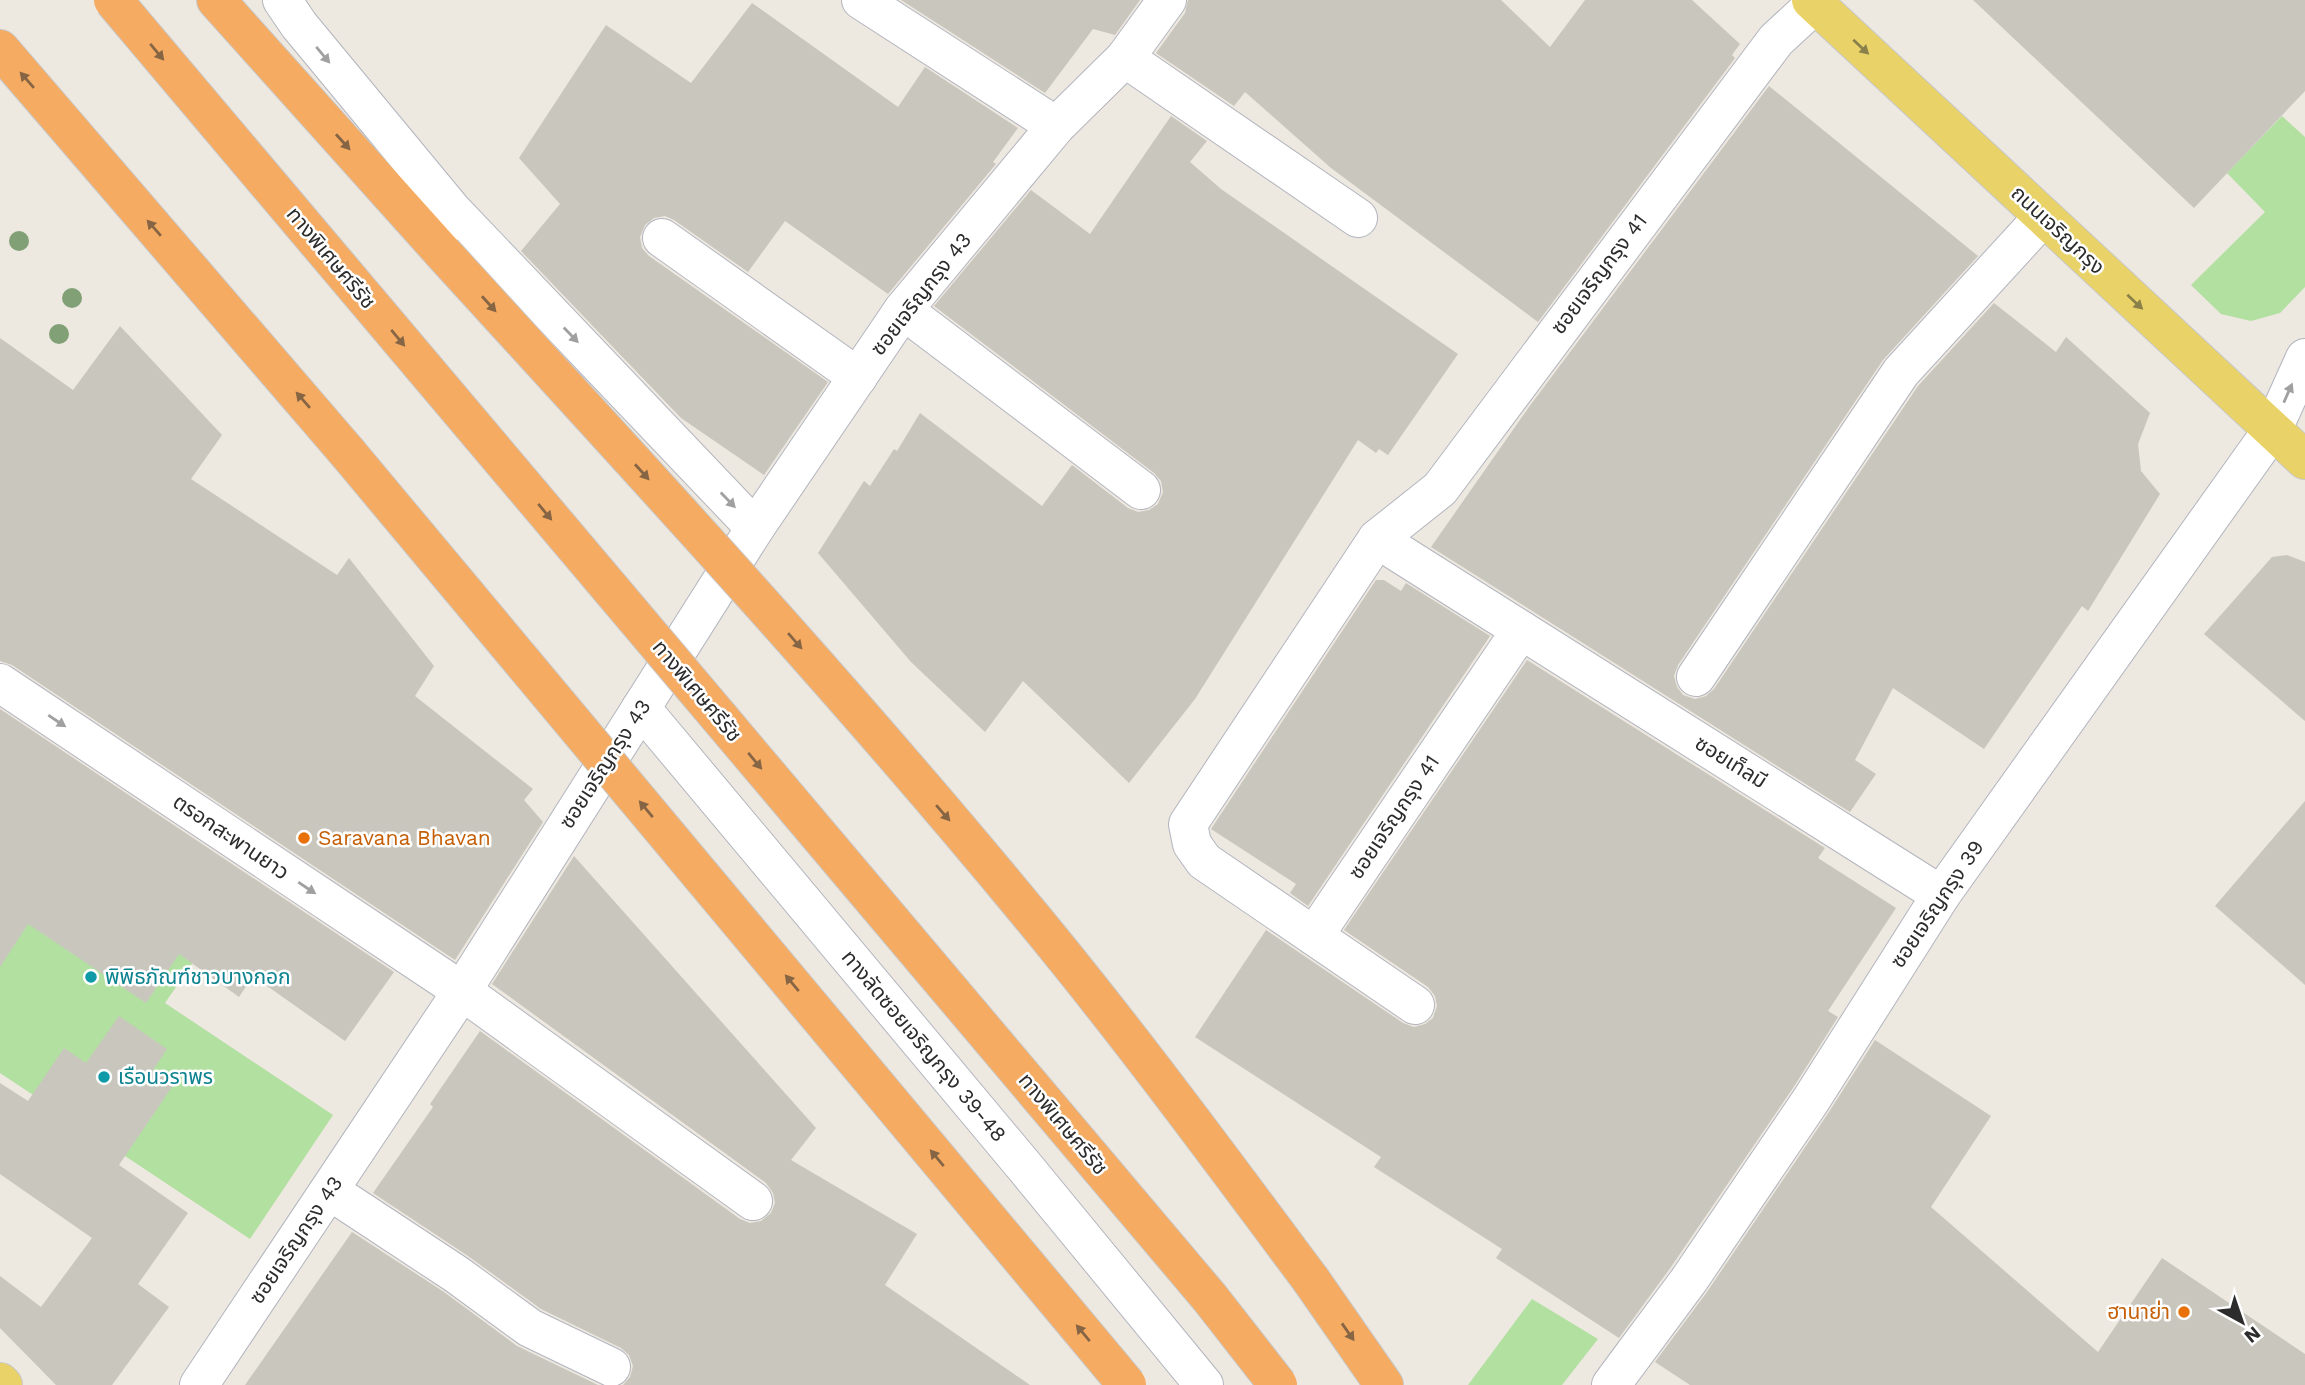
<svg xmlns="http://www.w3.org/2000/svg" width="2305" height="1385" font-family="'Work Sans','Noto Sans Thai',sans-serif">
<rect width="100%" height="100%" fill="#ede8e0"/>
<!-- green -->
<g fill="#b1e0a0">
<polygon points="2282,116 2305,137 2305,287 2280,313 2251,321 2221,314 2191,285 2265,212 2227,173"/>
<polygon points="0,836 244,888 165,1003 333,1115 250,1239 0,1073"/>
<polygon points="1532,1299 1598,1339 1562,1385 1468,1385"/>
</g>
<!-- building -->
<g fill="#c9c6be">
<polygon points="901,0 1140,0 1115,35 1093,29 1045,93"/>
<polygon points="1188,0 1501,0 1550,47 1585,0 1692,0 1740,44 1732,55 1735,58 1538,322 1331,168 1245,92 1234,106 1156,53 1185,13"/>
<polygon points="1973,0 2305,0 2305,91 2194,208"/>
<polygon points="752,3 898,107 925,67 1018,128 993,162 996,164 888,294 785,221 748,272 674,220 665,216 654,218 645,225 640,237 642,248 649,256 828,382 764,475 681,418 521,251 560,204 519,158 606,25 691,83"/>
<polygon points="1769,86 1978,256 1883,360 1678,665 1674,676 1677,687 1683,695 1695,699 1706,696 1714,689 1918,386 1994,303 2056,352 2066,337 2150,413 2138,444 2141,471 2160,494 2088,611 2082,606 1984,749 1893,688 1855,760 1876,774 1850,812 1431,547 1529,407"/>
<polygon points="1171,116 1207,141 1190,162 1221,189 1458,354 1388,455 1379,449 1376,453 1358,440 1195,699 1129,783 1023,681 985,732 911,662 818,553 864,481 870,486 894,449 897,451 920,413 1042,506 1072,465 1128,508 1138,512 1149,510 1158,504 1163,492 1161,481 1154,473 934,306 1031,190 1090,234"/>
<polygon points="120,326 222,435 191,479 337,575 349,558 434,666 415,696 533,789 524,800 543,822 455,960 12,665 0,661 0,338 73,390"/>
<polygon points="2287,555 2305,562 2305,721 2204,634 2272,557"/>
<polygon points="1376,580 1384,580 1401,591 1406,583 1490,636 1308,906 1290,893 1296,884 1211,829"/>
<polygon points="1527,660 1825,848 1818,858 1896,908 1828,1011 1838,1017 1793,1088 1671,1267 1619,1338 1496,1258 1502,1249 1374,1167 1381,1157 1195,1037 1266,930 1403,1023 1414,1027 1425,1024 1433,1018 1437,1006 1435,996 1428,987 1344,930"/>
<polygon points="0,709 394,972 345,1041 253,976 239,997 179,954 146,1003 28,924 0,967"/>
<polygon points="2305,801 2305,985 2215,906"/>
<polygon points="574,856 816,1128 791,1160 917,1234 885,1285 1030,1385 623,1385 630,1377 633,1366 629,1355 621,1348 541,1309 468,1256 373,1193 433,1107 430,1104 480,1031 740,1219 750,1223 761,1221 771,1213 775,1203 773,1193 766,1183 492,984"/>
<polygon points="119,1016 167,1049 153,1070 174,1084 119,1165 188,1213 138,1284 169,1307 112,1385 56,1385 0,1328 0,1276 41,1307 92,1238 0,1174 0,1083 28,1101 64,1048 86,1063"/>
<polygon points="1875,1040 1991,1116 1931,1207 2098,1352 2162,1258 2305,1354 2305,1385 1690,1385 1655,1362 1707,1292 1829,1112"/>
<polygon points="352,1232 444,1292 517,1346 598,1385 245,1385"/>
</g>
<g fill="none" stroke-linecap="round" stroke-linejoin="round">
<!-- minor casing -->
<g stroke="#b3b5bf" stroke-width="40">
<g id="minor">
<polyline points="282,0 299,25 452,210 755,528"/>
<polyline points="861,0 1056,126"/>
<polyline points="1125,58 1358,218"/>
<polyline points="662,238 858,377"/>
<polyline points="903,310 1141,490"/>
<polyline points="1521,630 1941,895"/>
<polyline points="1696,677 1901,372 2043,217"/>
<polyline points="0,683 462,991 753,1201"/>
<polyline points="641,708 1024,1166 1204,1385"/>
<polyline points="1314,936 1521,630 1377,539"/>
<polyline points="1415,1005 1204,861 1192,844 1188,824 1377,539 1440,489 1776,40 1815,4"/>
<polyline points="330,1191 456,1274 530,1328 611,1367"/>
<polyline points="199,1385 462,991 755,528 903,310 1056,126 1125,58 1167,0"/>
<polyline points="1611,1385 1689,1280 1811,1100 1941,895 2273,429 2305,358"/>
</g>
</g>
<!-- major casing -->
<g stroke="#c8c8c8" stroke-width="40">
<g id="major">
<polyline points="1811,0 2305,460"/>
<polyline points="0,1382 3,1385"/>
</g>
</g>
<!-- highway casing -->
<g stroke="#c8c8c8" stroke-width="40">
<g id="highway">
<polyline points="216,0 443,253"/>
<polyline points="0,49 347,452"/>
<polyline points="1311,1280 1384,1385"/>
</g>
</g>
<!-- minor -->
<use href="#minor" stroke="#fff" stroke-width="38"/>
<!-- major -->
<use href="#major" stroke="#e9d368" stroke-width="38"/>
<!-- highway -->
<use href="#highway" stroke="#f5ab62" stroke-width="38"/>
<!-- highway-bridge casing -->
<g stroke="#c8c8c8" stroke-width="40" stroke-linecap="butt">
<g id="highway-bridge">
<polyline points="113,0 1210,1298 1278,1385"/>
<path d="M 443,253 C 639,468 837,681 1022,905 C 1123,1026 1217,1154 1311,1280"/>
<polyline points="347,452 1127,1385"/>
</g>
</g>
<!-- highway-bridge -->
<use href="#highway-bridge" stroke="#f5ab62" stroke-width="38"/>
</g>
<!-- trees -->
<g fill="#81a076">
<circle cx="19" cy="241" r="10"/>
<circle cx="72" cy="298" r="10"/>
<circle cx="59" cy="334" r="10"/>
</g>
<!-- one-way arrows -->
<defs><path id="oneway-solid" d="M-6-.8H1V-3.2L6.5 0L1 3.2V.8H-6Z" transform="scale(1.75)"/></defs>
<g fill="#8a804a">
<use href="#oneway-solid" transform="translate(1861 47) rotate(43)"/>
<use href="#oneway-solid" transform="translate(2135 302) rotate(43)"/>
</g>
<g fill="#866544">
<use href="#oneway-solid" transform="translate(157 52) rotate(50)"/>
<use href="#oneway-solid" transform="translate(27 80) rotate(-131)"/>
<use href="#oneway-solid" transform="translate(343 142) rotate(48)"/>
<use href="#oneway-solid" transform="translate(154 228) rotate(-131)"/>
<use href="#oneway-solid" transform="translate(489 304) rotate(48)"/>
<use href="#oneway-solid" transform="translate(398 338) rotate(50)"/>
<use href="#oneway-solid" transform="translate(303 400) rotate(-131)"/>
<use href="#oneway-solid" transform="translate(642 472) rotate(48)"/>
<use href="#oneway-solid" transform="translate(545 512) rotate(50)"/>
<use href="#oneway-solid" transform="translate(795 641) rotate(49)"/>
<use href="#oneway-solid" transform="translate(755 761) rotate(50)"/>
<use href="#oneway-solid" transform="translate(646 809) rotate(-130)"/>
<use href="#oneway-solid" transform="translate(943 813) rotate(49)"/>
<use href="#oneway-solid" transform="translate(792 983) rotate(-130)"/>
<use href="#oneway-solid" transform="translate(937 1158) rotate(-130)"/>
<use href="#oneway-solid" transform="translate(1348 1332) rotate(55)"/>
<use href="#oneway-solid" transform="translate(1083 1333) rotate(-130)"/>
</g>
<g fill="#a0a0a0">
<use href="#oneway-solid" transform="translate(323 55) rotate(50)"/>
<use href="#oneway-solid" transform="translate(571 335) rotate(46)"/>
<use href="#oneway-solid" transform="translate(2288 393) rotate(-66)"/>
<use href="#oneway-solid" transform="translate(728 500) rotate(46)"/>
<use href="#oneway-solid" transform="translate(57 721) rotate(34)"/>
<use href="#oneway-solid" transform="translate(307 888) rotate(34)"/>
</g>
<!-- markers -->
<g fill="#e8710a" stroke="#fff" stroke-width="2.5">
<circle cx="304" cy="838" r="7"/>
<circle cx="2184" cy="1312" r="7"/>
</g>
<g fill="#0f9aa8" stroke="#fff" stroke-width="2.5">
<circle cx="91" cy="977" r="7"/>
<circle cx="104" cy="1077" r="7"/>
</g>
<g text-anchor="middle" stroke-width="5" stroke-linejoin="round" paint-order="stroke">
<!-- street labels -->
<g font-size="21" fill="#2c2c2c" stroke="#fff">
<text transform="translate(2058 230) rotate(43)" y="7">ถนนเจริญกรุง</text>
<text transform="translate(331 258) rotate(50)" y="7">ทางพิเศษศรีรัช</text>
<text transform="translate(1599 274) rotate(-53)" y="7">ซอยเจริญกรุง 41</text>
<text transform="translate(921 294) rotate(-52)" y="7">ซอยเจริญกรุง 43</text>
<text transform="translate(697 691) rotate(50)" y="7">ทางพิเศษศรีรัช</text>
<text transform="translate(1731 762) rotate(32)" y="7">ซอยเท็ลมี</text>
<text transform="translate(605 764) rotate(-57)" y="7">ซอยเจริญกรุง 43</text>
<text transform="translate(1394 817) rotate(-56)" y="7">ซอยเจริญกรุง 41</text>
<text transform="translate(231 837) rotate(34)" y="7">ตรอกสะพานยาว</text>
<text transform="translate(1937 904) rotate(-56)" y="7">ซอยเจริญกรุง 39</text>
<text transform="translate(924 1046) rotate(50)" y="7">ทางลัดซอยเจริญกรุง 39-48</text>
<text transform="translate(1063 1124) rotate(50)" y="7">ทางพิเศษศรีรัช</text>
<text transform="translate(296 1240) rotate(-56)" y="7">ซอยเจริญกรุง 43</text>
</g>
<!-- food labels -->
<g font-size="21" fill="#c56008" stroke="#fff" text-anchor="start">
<text x="318" y="845">Saravana Bhavan</text>
<text x="2170" y="1319" text-anchor="end">ฮานาย่า</text>
</g>
<!-- culture labels -->
<g font-size="21" fill="#0d838f" stroke="#fff" text-anchor="start">
<text x="105" y="984">พิพิธภัณฑ์ชาวบางกอก</text>
<text x="118" y="1084">เรือนวราพร</text>
</g>
</g>
<!-- north arrow -->
<g transform="translate(2242 1322) rotate(140)" stroke="#ffffff" stroke-width="5" paint-order="stroke">
<path d="M0-5L12 26L0 18L-12 26Z" fill="#2c2c2c"/>
<text y="-10" font-size="19" font-weight="bold" text-anchor="middle" fill="#2c2c2c">N</text>
</g>
</svg>
